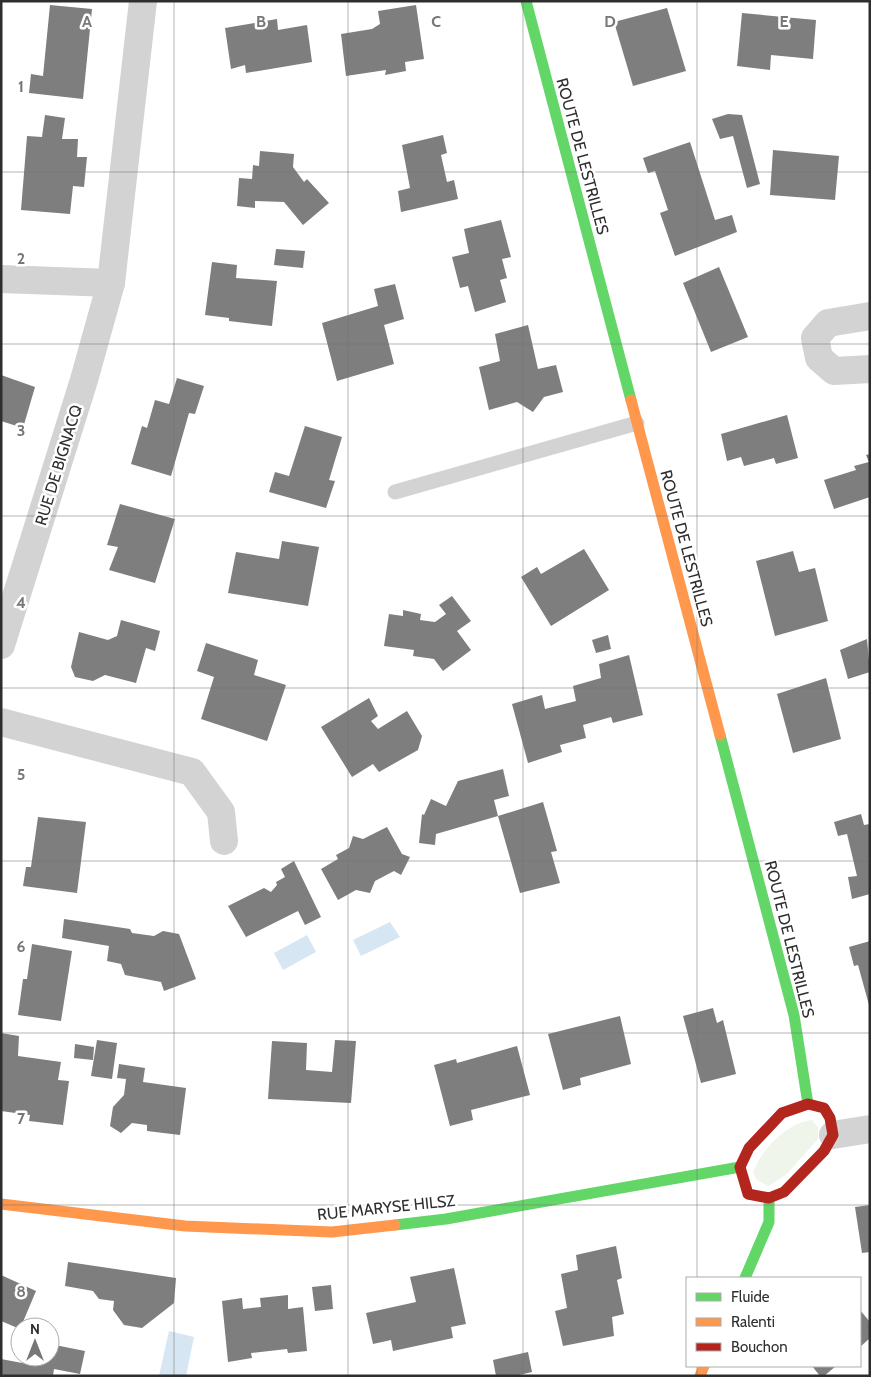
<svg xmlns="http://www.w3.org/2000/svg" width="871" height="1377" font-family="Cabin,sans-serif">
<rect width="100%" height="100%" fill="#fff"/>
<!-- green -->
<path fill="#f0f5eb" d="M 812,1120 L 818,1127 L 818,1139 L 786,1175 L 768,1186 L 757,1180 L 753,1173 C 760,1150 788,1122 812,1120 Z"/>
<!-- water -->
<g fill="#d7e6f3">
<polygon points="390,922 400,937 361,956 353,940"/>
<polygon points="307,935 316,952 283,970 274,953"/>
<polygon points="169,1331 194,1337 186,1376 159,1376"/>
</g>
<!-- building -->
<g fill="#7e7e7e">
<polygon points="50,5 92,9 83,99 29,93 31,74 43,76"/>
<polygon points="416,5 424,59 405,62 406,71 385,75 386,70 346,76 341,34 372,29 380,24 378,11"/>
<polygon points="667,8 686,71 633,86 614,22"/>
<polygon points="742,13 816,20 813,59 771,55 770,70 737,66"/>
<polygon points="277,19 278,30 307,25 312,62 246,73 245,65 231,69 225,28"/>
<polygon points="728,114 742,115 760,184 747,188 733,136 720,139 712,119"/>
<polygon points="45,115 65,118 62,139 78,139 77,157 87,157 84,187 73,186 70,214 21,210 27,136 42,137"/>
<polygon points="443,135 447,153 441,155 447,182 454,180 458,199 401,212 398,191 410,188 402,145"/>
<polygon points="690,142 715,220 732,215 737,232 675,256 660,213 668,210 655,171 648,173 643,158"/>
<polygon points="773,150 839,156 835,200 770,195"/>
<polygon points="260,151 294,154 293,167 304,182 307,179 329,203 303,225 284,202 255,201 255,208 237,206 239,178 252,179 253,165 259,166"/>
<polygon points="501,220 511,257 502,259 507,278 500,280 506,302 475,312 468,286 460,288 452,257 469,253 464,229"/>
<polygon points="276,249 305,251 303,268 274,265"/>
<polygon points="212,262 237,265 236,278 277,281 272,326 229,321 229,318 205,315"/>
<polygon points="719,267 748,337 711,352 683,283"/>
<polygon points="395,284 404,319 384,325 394,364 337,381 322,323 378,306 374,289"/>
<polygon points="528,325 538,369 556,365 563,392 544,397 533,412 517,402 489,410 479,367 500,361 495,334"/>
<polygon points="1,375 35,387 23,428 1,421"/>
<polygon points="177,378 204,386 195,414 189,413 171,476 131,464 142,426 147,428 155,400 169,404"/>
<polygon points="787,415 798,458 776,464 774,458 744,466 741,457 727,461 721,434"/>
<polygon points="305,426 342,437 329,480 335,481 326,508 269,492 275,472 289,476"/>
<polygon points="870,454 870,497 834,509 824,480 856,470 854,466 869,462 866,455"/>
<polygon points="120,504 175,519 155,583 109,570 118,547 107,545"/>
<polygon points="282,541 319,547 308,606 228,593 236,552 279,559"/>
<polygon points="584,549 609,590 551,626 521,577 537,567 541,574"/>
<polygon points="793,551 799,572 815,568 828,621 775,636 756,561"/>
<polygon points="452,596 471,621 457,631 471,650 443,671 434,659 413,656 414,650 384,646 389,614 403,616 403,610 421,614 420,620 435,622 446,614 439,605"/>
<polygon points="121,620 160,631 155,651 146,648 136,683 105,675 93,681 75,677 71,667 79,632 108,640 117,636"/>
<polygon points="608,635 611,649 596,653 592,640"/>
<polygon points="867,639 870,672 848,679 840,650"/>
<polygon points="206,643 258,660 254,675 286,685 267,741 201,719 214,677 197,671"/>
<polygon points="629,655 643,715 613,723 611,717 583,725 586,738 560,745 562,752 528,763 512,704 542,695 545,709 576,701 573,686 601,678 599,664"/>
<polygon points="826,678 841,739 793,753 777,694"/>
<polygon points="369,698 378,716 371,721 378,729 407,711 422,736 418,750 379,772 373,764 352,777 321,727"/>
<polygon points="503,769 509,796 494,800 498,816 543,802 557,851 551,852 560,883 520,893 498,816 436,834 435,845 419,843 422,814 424,815 431,799 446,806 458,781"/>
<polygon points="861,814 864,825 870,824 870,894 852,899 848,877 857,876 847,834 838,836 834,822"/>
<polygon points="38,817 86,822 77,893 23,886 26,867 31,867"/>
<polygon points="387,827 402,854 410,857 401,875 394,871 375,881 370,893 356,890 338,900 321,869 338,859 336,855 349,848 353,836 363,839"/>
<polygon points="294,861 321,917 305,925 298,911 246,937 228,906 264,888 271,892 277,885 276,882 285,877 281,869"/>
<polygon points="64,919 130,929 132,933 154,936 163,931 179,934 196,979 164,991 161,982 125,975 121,964 107,961 109,946 62,938"/>
<polygon points="870,941 870,1005 869,1005 858,965 854,966 849,947"/>
<polygon points="32,944 72,951 61,1021 18,1015 23,979 27,979"/>
<polygon points="713,1008 717,1023 723,1020 736,1074 701,1083 683,1016"/>
<polygon points="620,1016 631,1064 580,1078 581,1085 563,1090 548,1034"/>
<polygon points="1,1033 19,1036 18,1056 61,1062 58,1080 69,1081 63,1125 29,1121 30,1115 1,1111"/>
<polygon points="97,1040 117,1043 112,1079 91,1076"/>
<polygon points="335,1040 356,1041 351,1103 268,1099 272,1041 307,1043 306,1070 332,1072"/>
<polygon points="75,1044 94,1047 93,1060 74,1058"/>
<polygon points="517,1046 530,1095 471,1110 473,1120 450,1126 434,1065 456,1059 457,1063"/>
<polygon points="119,1064 145,1068 143,1082 186,1088 180,1135 147,1131 147,1125 132,1123 121,1133 110,1126 113,1107 124,1095 126,1079 117,1078"/>
<polygon points="870,1205 870,1252 862,1253 855,1207"/>
<polygon points="616,1246 622,1278 617,1280 624,1314 612,1317 614,1336 563,1346 555,1311 567,1308 561,1274 578,1270 576,1255"/>
<polygon points="68,1262 176,1278 174,1303 142,1328 124,1325 113,1310 114,1301 99,1299 93,1291 65,1286"/>
<polygon points="454,1268 466,1324 451,1327 453,1338 393,1351 391,1340 373,1344 366,1313 416,1302 410,1277"/>
<polygon points="1,1275 36,1291 20,1329 1,1321"/>
<polygon points="331,1285 333,1309 315,1311 312,1287"/>
<polygon points="288,1295 288,1309 303,1307 307,1351 288,1353 287,1349 251,1353 252,1358 228,1362 222,1301 242,1298 243,1309 261,1307 260,1298"/>
<polygon points="860,1310 870,1322 870,1338 860,1347"/>
<polygon points="50,1344 85,1351 80,1374 54,1369 53,1376 1,1376 1,1359 38,1366 39,1357 50,1357"/>
<polygon points="528,1352 532,1372 515,1376 496,1376 493,1360"/>
<polygon points="812,1366 836,1366 824,1376 820,1376"/>
</g>
<g fill="none" stroke-linecap="round" stroke-linejoin="round">
<!-- lane -->
<polyline stroke="#d3d3d3" stroke-width="15" points="395,492 637,423"/>
<!-- street -->
<g stroke="#d3d3d3" stroke-width="28">
<polyline points="1,279 111,283"/>
<polyline points="870,316 828,323 815,338 819,358 834,371 870,369"/>
<polyline points="1,645 84,380 111,283 143,1"/>
<polyline points="1,722 192,772 221,812 224,841"/>
<polyline points="833,1135 870,1129"/>
</g>
<!-- fast -->
<g stroke="#63d668" stroke-width="11">
<polyline points="526,1 631,400"/>
<polyline points="720,735 794,1015 808,1104"/>
<polyline points="395,1225 446,1219 740,1167"/>
<polyline points="745,1278 769,1222 769,1198"/>
</g>
<!-- slow -->
<g stroke="#ff974d" stroke-width="11">
<polyline points="631,400 720,735"/>
<polyline points="1,1204 185,1226 332,1232 395,1225"/>
<polyline points="700,1376 704,1366"/>
</g>
<!-- jam -->
<polygon stroke="#b3261e" stroke-width="11" points="808,1104 824,1108 830,1118 833,1135 824,1151 784,1192 769,1198 748,1194 740,1167 749,1148 782,1113"/>
</g>
<!-- grid -->
<path fill="none" stroke="#777" stroke-width="1" stroke-opacity="0.55" d="M 174,1 L 174,1376M 348,1 L 348,1376M 523,1 L 523,1376M 697,1 L 697,1278M 1,172 L 870,172M 1,344 L 870,344M 1,516 L 870,516M 1,688 L 870,688M 1,861 L 870,861M 1,1033 L 870,1033M 1,1205 L 870,1205M 697,1366 L 697,1376"/>
<g text-anchor="middle" stroke-width="5" stroke-linejoin="round" paint-order="stroke">
<!-- street labels -->
<g font-size="16" fill="#2e2e2e" stroke="#fff">
<text transform="translate(583 156) rotate(75)" y="6">ROUTE DE LESTRILLES</text>
<text transform="translate(58 465) rotate(-73)" y="6">RUE DE BIGNACQ</text>
<text transform="translate(687 548) rotate(75)" y="6">ROUTE DE LESTRILLES</text>
<text transform="translate(790 939) rotate(76)" y="6">ROUTE DE LESTRILLES</text>
<text transform="translate(386 1207) rotate(-6)" y="6">RUE MARYSE HILSZ</text>
</g>
</g>
<g font-size="16" text-anchor="middle" font-weight="bold" fill="#777" stroke="#fff" stroke-width="5" stroke-linejoin="round" paint-order="stroke">
<text x="87" y="27">A</text>
<text x="261" y="27">B</text>
<text x="436" y="27">C</text>
<text x="610" y="27">D</text>
<text x="784" y="27">E</text>
<text x="21" y="92">1</text>
<text x="21" y="264">2</text>
<text x="21" y="436">3</text>
<text x="21" y="608">4</text>
<text x="21" y="780">5</text>
<text x="21" y="952">6</text>
<text x="21" y="1124">7</text>
<text x="21" y="1297">8</text>
</g>
<!-- border -->
<rect width="871" height="1377" fill="none" stroke="#2e2e2e" stroke-width="5"/>
<!-- legend -->
<rect x="686" y="1277" width="175" height="90" fill="#ffffff" stroke="#ababab"/>
<rect x="696" y="1293" width="25" height="8" fill="#63d668" stroke="#ababab"/>
<text x="731" y="1302" font-size="15" fill="#2e2e2e">Fluide</text>
<rect x="696" y="1318" width="25" height="8" fill="#ff974d" stroke="#ababab"/>
<text x="731" y="1327" font-size="15" fill="#2e2e2e">Ralenti</text>
<rect x="696" y="1343" width="25" height="8" fill="#b3261e" stroke="#ababab"/>
<text x="731" y="1352" font-size="15" fill="#2e2e2e">Bouchon</text>
<!-- north arrow -->
<g transform="translate(35 1342)"><circle r="24" fill="#ffffff" stroke="#ababab"/>
<path d="M0-4L9 19L0 12L-9 19Z" fill="#777777"/>
<text y="-8" font-size="14" font-weight="bold" text-anchor="middle" fill="#2e2e2e">N</text>
</g>
</svg>
